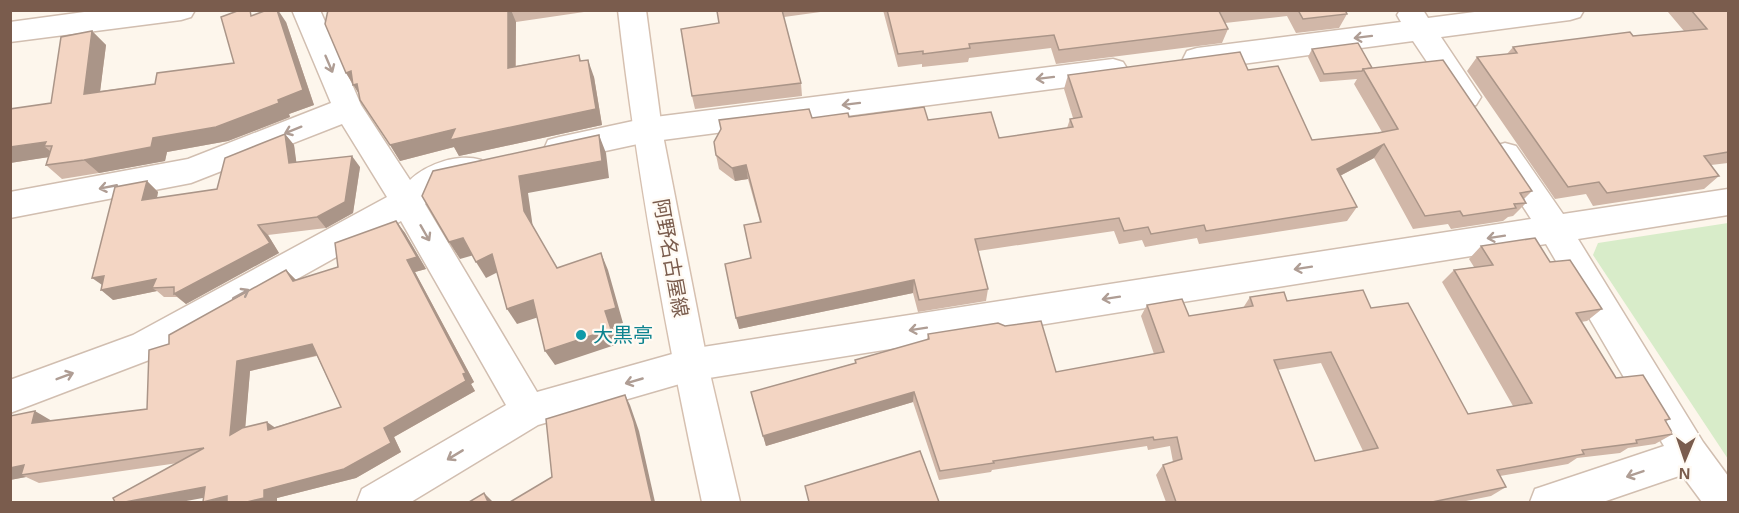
<svg xmlns="http://www.w3.org/2000/svg" width="1739" height="513" font-family="Arial,'Noto Sans JP',sans-serif">
<rect width="100%" height="100%" fill="#fdf6ec"/>
<!-- green -->
<polygon fill="#d8ecc9" points="1728,223 1728,459 1593,255 1598,243"/>
<g fill="none" stroke-linecap="round" stroke-linejoin="round">
<!-- minor casing -->
<g stroke="#d1beb0" stroke-width="3">
<g id="minor">
<path d="M 292,10 L 320,10 L 361,105 L 410,180 C 427,164 458,153 481,160 L 486,169 L 481,178 L 442,188 L 425,204 L 537,392 L 690,349 L 1531,219 L 1490,155 L 1494,146 L 1505,143 L 1516,146 L 1563,214 L 1728,189 L 1728,215 L 1578,239 L 1703,442 L 1728,476 L 1728,502 L 1702,502 L 1682,475 L 1603,502 L 1530,502 L 1535,489 L 1664,446 L 1546,244 L 690,381 L 538,425 L 411,502 L 357,502 L 362,489 L 506,405 L 401,221 L 157,357 L 10,413 L 10,380 L 133,335 L 387,197 L 342,124 L 191,183 L 10,218 L 10,192 L 188,159 L 331,103 Z"/>
<polygon points="1400,10 1423,10 1428,18 1490,10 1584,10 1580,17 1570,20 1441,37 1481,97 1476,105 1466,108 1456,105 1413,41 1197,70 1187,67 1183,59 1187,51 1197,48 1401,22 1397,15"/>
<polygon points="1113,59 1123,62 1128,70 1123,78 1113,81 647,142 559,161 548,158 544,149 548,140 559,137 647,118"/>
</g>
</g>
<!-- tertiary casing -->
<g stroke="#d1beb0" stroke-width="3">
<polygon id="tertiary" points="99,10 195,10 191,17 181,20 10,42 10,22"/>
</g>
<!-- secondary casing -->
<g stroke="#d6c0b0" stroke-width="3">
<path id="secondary" d="M 618,10 L 646,10 L 662,130 L 708,365 L 740,502 L 702,502 C 667,339 637,176 618,10 Z"/>
</g>
<!-- minor -->
<use href="#minor" fill="#fff" fill-rule="evenodd"/>
<!-- tertiary -->
<use href="#tertiary" fill="#fff" fill-rule="evenodd"/>
<!-- secondary -->
<use href="#secondary" fill="#fff" fill-rule="evenodd"/>
</g>
<!-- wall -->
<g fill="#d1b7a8" fill-rule="evenodd">
<polygon points="328,10 584,10 584,12 516,22 516,66 579,55 581,61 594,77 602,125 459,156 454,147 400,161 346,73"/>
<polygon points="721,10 835,10 784,17 801,83 802,96 695,109 692,96 719,23"/>
<polygon points="883,10 1345,10 1347,14 1339,28 1296,33 1287,16 1225,23 1228,29 1222,43 1056,64 1051,48 969,58 968,62 922,67 922,64 898,67"/>
<polygon points="1670,10 1728,10 1728,163 1711,165 1719,176 1704,189 1593,206 1586,194 1555,199 1467,71 1477,57 1507,54 1513,47 1684,31 1668,12"/>
<polygon points="254,15 286,22 314,105 289,114 290,117 228,141 167,152 165,161 99,173 62,179 46,165 48,157 10,163 10,109 51,103 92,31 106,45 100,91 155,84 234,63"/>
<polygon points="1312,49 1372,68 1532,191 1524,199 1526,203 1513,216 1508,217 1503,221 1451,229 1448,224 1413,229 1374,158 1340,176 1357,207 1347,221 1199,244 1197,238 1145,247 1142,240 1119,244 1114,231 978,251 988,289 986,301 918,312 913,293 739,329 751,258 760,222 748,179 735,181 719,169 716,155 812,118 849,117 928,120 999,138 1067,128 1070,119 1073,118 1064,89 1068,75 1248,70 1312,140 1382,132 1354,84 1357,79 1320,82 1308,57"/>
<polygon points="285,134 294,145 296,162 360,167 353,213 326,228 268,235 279,253 186,304 177,297 164,297 157,291 113,300 147,181 158,192 157,198 217,189"/>
<path d="M 396,221 L 405,233 L 426,269 L 415,272 L 474,382 L 471,384 L 475,391 L 394,437 L 401,452 L 356,478 L 277,498 L 204,498 L 178,463 L 39,483 L 26,477 L 10,480 L 10,416 L 52,421 L 147,409 L 169,344 L 286,270 L 296,280 L 338,267 ZM 317,356 L 341,407 L 275,427 L 245,427 L 250,371 Z"/>
<path d="M 1481,246 L 1550,262 L 1602,309 L 1587,321 L 1581,322 L 1616,378 L 1670,419 L 1666,421 L 1673,434 L 1655,444 L 1628,448 L 1620,453 L 1577,458 L 1568,464 L 1500,476 L 1506,487 L 1491,496 L 1461,502 L 1166,502 L 1156,475 L 1163,465 L 1173,462 L 1170,446 L 1148,450 L 1147,446 L 992,470 L 991,472 L 939,480 L 913,402 L 766,446 L 751,392 L 855,363 L 855,360 L 927,340 L 928,334 L 1056,372 L 1154,354 L 1141,316 L 1147,305 L 1189,316 L 1243,308 L 1250,297 L 1287,301 L 1371,308 L 1468,414 L 1513,406 L 1442,282 L 1454,270 L 1474,267 L 1469,259 ZM 1321,363 L 1363,451 L 1315,461 L 1277,370 Z"/>
</g>
<!-- shaded-wall -->
<g fill="#aa9588">
<polygon points="277,10 278,10 286,22 314,105 289,114 290,117 228,141 167,152 165,161 99,173 84,160 153,138 216,127"/>
<polygon points="508,10 511,10 516,22 515,84 508,68"/>
<polygon points="92,31 106,45 98,108 84,94"/>
<polygon points="588,60 594,77 602,125 459,156 454,147 400,161 390,145"/>
<polygon points="351,71 360,88 364,102 346,73"/>
<polygon points="285,134 294,145 298,174 289,163"/>
<polygon points="599,135 606,153 609,178 528,193 533,228 524,211 519,176"/>
<polygon points="46,142 44,146 56,156 10,163 10,147"/>
<polygon points="1384,144 1374,158 1328,182 1337,169"/>
<polygon points="352,156 360,167 353,213 326,228 317,217"/>
<polygon points="746,165 748,179 735,181 732,168"/>
<polygon points="147,181 158,192 154,211 142,200"/>
<polygon points="396,221 405,233 426,269 415,272 474,382 471,384 475,391 394,437 401,452 356,478 277,498 277,502 247,502 264,490 384,428 463,374 407,260"/>
<polygon points="258,225 268,235 279,253 186,304 174,294"/>
<polygon points="463,238 474,255 460,259 449,242"/>
<polygon points="601,253 608,270 623,323 613,327 618,344 555,365 545,351 605,311"/>
<polygon points="492,254 502,270 486,278 476,262"/>
<polygon points="286,270 297,281 293,281"/>
<polygon points="104,276 105,287 92,278"/>
<polygon points="156,279 152,288 157,291 113,300 101,290"/>
<polygon points="914,280 913,293 739,329 736,318"/>
<polygon points="533,300 542,316 517,324 507,309"/>
<polygon points="312,344 323,354 250,371 244,443 230,435 237,361"/>
<polygon points="914,392 913,402 766,446 763,436"/>
<polygon points="625,395 630,405 639,431 655,502 652,502"/>
<polygon points="35,411 52,421 32,423"/>
<polygon points="267,422 280,431 268,430"/>
<polygon points="24,465 21,475 26,477 10,480 10,468"/>
<polygon points="205,487 219,495 181,502 125,502"/>
<polygon points="484,493 493,502 488,502"/>
<polygon points="227,496 238,502 204,502"/>
</g>
<!-- building -->
<g fill="#f3d5c3" stroke="#aa9588" stroke-width="1.5" fill-rule="evenodd">
<polygon points="240,10 250,10 251,16 267,10 277,10 303,90 278,100 279,103 216,127 153,138 151,147 84,160 46,165 52,146 44,146 46,142 10,147 10,109 51,103 61,37 92,31 84,94 155,84 157,73 234,63 221,17"/>
<polygon points="328,10 508,10 508,68 579,55 580,61 588,60 596,109 450,140 455,129 390,145 360,100 357,84 353,85 351,71 346,73 325,24"/>
<polygon points="721,10 782,10 801,83 692,96 681,29 719,23 717,11"/>
<polygon points="887,10 1221,10 1219,11 1228,29 1059,50 1054,35 969,44 970,48 923,54 923,51 898,54"/>
<polygon points="1298,10 1345,10 1347,14 1303,19"/>
<polygon points="1691,10 1728,10 1728,152 1704,156 1719,176 1607,193 1599,182 1568,187 1477,57 1517,53 1513,47 1630,32 1633,36 1707,29"/>
<polygon points="1358,43 1372,68 1363,69 1362,71 1324,74 1312,49"/>
<polygon points="1240,52 1248,70 1278,66 1312,140 1378,133 1398,129 1363,69 1443,60 1532,191 1520,193 1526,203 1514,204 1516,208 1463,216 1460,211 1425,216 1384,144 1337,169 1357,207 1206,231 1204,225 1151,234 1148,227 1124,231 1119,218 975,239 988,289 919,300 914,280 736,318 725,264 751,258 744,225 761,222 746,165 732,168 716,155 714,142 721,129 719,120 809,109 812,118 848,113 849,117 924,107 928,120 991,112 999,138 1073,127 1070,119 1082,117 1068,75"/>
<polygon points="285,134 289,163 352,156 345,202 317,217 258,225 270,243 174,294 174,287 152,288 156,279 101,290 104,276 92,278 115,187 147,181 142,200 217,189 225,158"/>
<polygon points="599,135 602,161 519,176 524,211 557,268 601,253 616,308 605,311 611,329 545,351 533,300 507,309 492,254 476,262 463,238 449,242 422,196 433,171"/>
<path d="M 396,221 L 417,257 L 407,260 L 466,373 L 463,374 L 466,381 L 384,428 L 391,443 L 344,469 L 264,490 L 264,498 L 247,502 L 227,502 L 227,496 L 203,502 L 205,487 L 125,502 L 115,502 L 113,498 L 204,448 L 21,475 L 24,465 L 10,468 L 10,416 L 35,411 L 32,423 L 147,409 L 149,350 L 169,344 L 169,335 L 286,270 L 293,281 L 338,267 L 335,243 ZM 312,344 L 341,407 L 268,430 L 267,422 L 242,428 L 230,435 L 237,361 Z"/>
<path d="M 1535,238 L 1550,262 L 1570,260 L 1602,309 L 1576,313 L 1616,378 L 1643,375 L 1670,419 L 1665,420 L 1673,434 L 1636,440 L 1637,443 L 1582,450 L 1584,454 L 1497,470 L 1506,487 L 1432,502 L 1176,502 L 1163,465 L 1182,459 L 1177,437 L 1154,440 L 1153,437 L 993,461 L 994,463 L 940,471 L 914,392 L 763,436 L 751,392 L 856,363 L 855,360 L 929,339 L 928,334 L 998,323 L 1005,326 L 1041,321 L 1056,372 L 1164,352 L 1147,305 L 1182,299 L 1189,316 L 1253,306 L 1250,297 L 1284,292 L 1287,301 L 1363,290 L 1371,308 L 1408,303 L 1468,414 L 1532,403 L 1454,270 L 1493,265 L 1481,246 ZM 1331,352 L 1378,448 L 1315,461 L 1274,360 Z"/>
<polygon points="625,395 634,422 652,502 510,502 552,477 546,419"/>
<polygon points="920,451 939,502 809,502 805,486"/>
<polygon points="484,493 488,502 469,502"/>
</g>
<!-- one-way arrows -->
<defs><path id="oneway-shaft" d="M-6 0H5M1.5-3L5.5 0L1.5 3" fill="none" stroke-width="1.6" stroke-linecap="round" stroke-linejoin="round" transform="scale(1.5)"/></defs>
<g stroke="#af9d94">
<use href="#oneway-shaft" transform="translate(1363 37) rotate(173)"/>
<use href="#oneway-shaft" transform="translate(329 64) rotate(67)"/>
<use href="#oneway-shaft" transform="translate(1045 78) rotate(173)"/>
<use href="#oneway-shaft" transform="translate(851 104) rotate(173)"/>
<use href="#oneway-shaft" transform="translate(293 130) rotate(158)"/>
<use href="#oneway-shaft" transform="translate(108 187) rotate(169)"/>
<use href="#oneway-shaft" transform="translate(425 233) rotate(60)"/>
<use href="#oneway-shaft" transform="translate(1496 237) rotate(171)"/>
<use href="#oneway-shaft" transform="translate(1303 268) rotate(171)"/>
<use href="#oneway-shaft" transform="translate(241 294) rotate(-29)"/>
<use href="#oneway-shaft" transform="translate(1111 298) rotate(171)"/>
<use href="#oneway-shaft" transform="translate(918 329) rotate(171)"/>
<use href="#oneway-shaft" transform="translate(65 376) rotate(-21)"/>
<use href="#oneway-shaft" transform="translate(634 381) rotate(164)"/>
<use href="#oneway-shaft" transform="translate(455 455) rotate(149)"/>
<use href="#oneway-shaft" transform="translate(1635 474) rotate(161)"/>
</g>
<!-- markers -->
<circle fill="#0f9aa8" stroke="#fffaf3" stroke-width="2" cx="581" cy="335" r="6"/>
<g text-anchor="middle" stroke-width="4.5" stroke-linejoin="round" paint-order="stroke">
<!-- street labels -->
<g font-size="20" fill="#7a5c4d" stroke="#fffaf3">
<text transform="translate(671 258) rotate(80)" y="7">阿野名古屋線</text>
</g>
<!-- culture labels -->
<g font-size="20" fill="#0d838f" stroke="#fffaf3" text-anchor="start">
<text x="593" y="342">大黒亭</text>
</g>
</g>
<!-- border -->
<rect width="1739" height="513" fill="none" stroke="#7a5c4d" stroke-width="24"/>
<!-- north arrow -->
<g transform="translate(1685 459) rotate(182)" stroke="#fffaf3" stroke-width="4.5" paint-order="stroke">
<path d="M0-4.5L10 22L0 15L-10 22Z" fill="#7a5c4d"/>
<text y="-9" font-size="16" font-weight="bold" text-anchor="middle" fill="#7a5c4d">N</text>
</g>
</svg>
